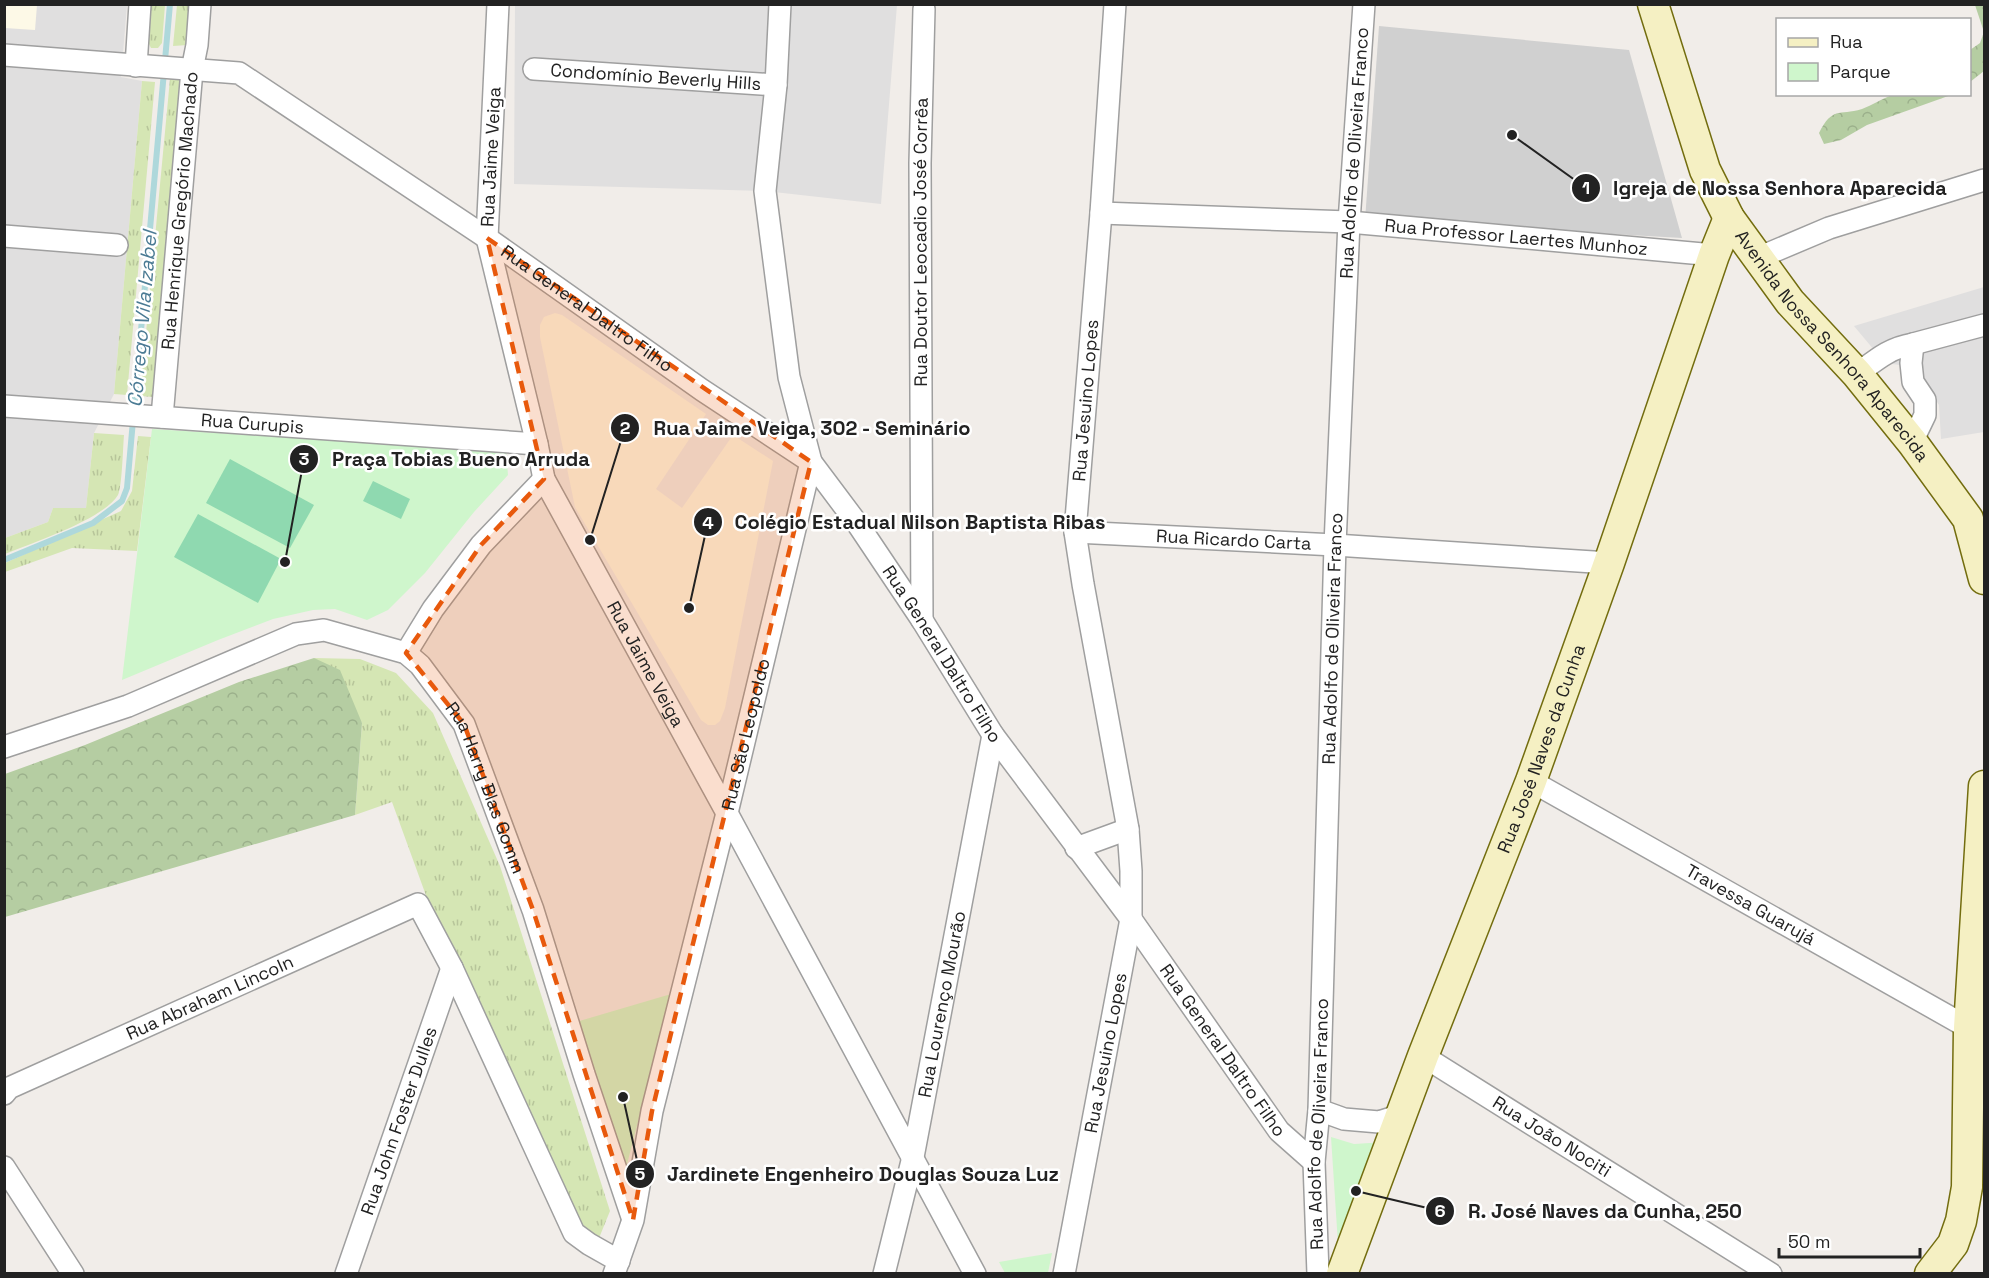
<svg xmlns="http://www.w3.org/2000/svg" width="1989" height="1278" font-family="'Space Grotesk',sans-serif">
<defs>
<pattern id="grass-tufts" width="24" height="20" patternUnits="userSpaceOnUse" patternTransform="scale(1.5)"><rect width="24" height="20" fill="#d5e6b4"/><path d="M3 7l-1-3M5 7V3M7 7l1-3M15 17l-1-3M17 17v-4M19 17l1-3" fill="none" stroke="#b7c59a"/></pattern>
<pattern id="forest-crowns" width="20" height="18" patternUnits="userSpaceOnUse" patternTransform="scale(1.5)"><rect width="20" height="18" fill="#b5cda2"/><path d="M2 6a3 3 0 1 1 6 0M12 15a3 3 0 1 1 6 0" fill="none" stroke="#9bb08b"/></pattern>
</defs>
<rect width="100%" height="100%" fill="#f1ede9"/>
<!-- residential -->
<g fill="#e0dfdf">
<polygon points="5,5 127,5 121,77 142,81 114,394 94,433 86,508 53,508 48,522 5,538"/>
<polygon points="515,5 897,5 881,204 765,191 514,184"/>
<polygon points="1984,287 1984,432 1941,439 1939,405 1914,367 1885,363 1854,326"/>
</g>
<!-- education -->
<g fill="#fdf9e7">
<polygon points="4,5 37,5 35,30 5,28"/>
<polygon points="555,313 562,315 706,414 656,489 682,508 733,435 773,461 725,708 720,721 715,725 708,725 701,720 575,507 540,337 540,325 544,317"/>
</g>
<!-- religious -->
<polygon fill="#d0d0d0" points="1379,26 1629,50 1682,238 1365,220"/>
<!-- grass -->
<g fill="url(#grass-tufts)">
<polygon points="151,5 165,5 162,43 158,48 151,48 148,42"/>
<polygon points="177,5 192,5 188,45 173,46"/>
<polygon points="170,79 183,80 153,397 140,396"/>
<polygon points="142,81 155,82 127,395 114,394"/>
<path d="M 94,433 L 124,435 C 123,447 122,487 118,495 C 104,519 32,543 5,554 L 5,538 L 48,522 L 53,508 L 86,508 Z"/>
<polygon points="138,436 151,437 137,551 72,548 5,572 5,563 121,511 132,491"/>
<polygon points="314,658 360,659 396,673 433,713 500,866 610,1211 597,1243 584,1231 428,901 392,802 355,815 362,723"/>
</g>
<!-- forest -->
<g fill="url(#forest-crowns)">
<polygon points="1975,5 1984,5 1984,71 1970,82 1970,50 1980,43 1984,32"/>
<path d="M 1892,95 L 1951,95 L 1867,125 L 1841,140 L 1824,144 L 1819,133 C 1833,106 1838,116 1862,109 C 1872,105 1882,99 1892,95 Z"/>
<polygon points="314,658 340,670 362,723 355,815 5,917 5,774 85,745 239,682"/>
</g>
<!-- park -->
<g fill="#cff6cc">
<polygon points="152,429 506,451 508,475 474,512 425,573 388,610 367,620 335,609 313,610 273,619 218,640 122,680"/>
<polygon points="671,994 625,1172 576,1022"/>
<polygon points="1331,1137 1354,1144 1386,1142 1338,1244"/>
<polygon points="1052,1253 1048,1273 1005,1273 999,1262"/>
</g>
<!-- pitch -->
<g fill="#8fd9b0">
<polygon points="230,459 314,505 290,548 206,503"/>
<polygon points="373,481 410,499 401,519 363,501"/>
<polygon points="198,514 281,559 258,603 174,557"/>
</g>
<g fill="none" stroke-linecap="round" stroke-linejoin="round">
<!-- stream -->
<polyline stroke="#aed8db" stroke-width="6" points="4,560 93,523 122,501 127,488 170,4"/>
<!-- minor casing -->
<g stroke="#9f9f9f" stroke-width="24">
<g id="minor">
<path id="s1" d="M 498,4 L 487,238 L 537,444 L 544,479 L 727,813 L 975,1274"/>
<path id="s2" d="M 4,55 L 239,73 L 487,238 L 702,390 L 811,462 L 859,526 L 922,620 L 993,735 L 1131,919 L 1279,1131 L 1314,1162"/>
<polyline points="136,66 140,4"/>
<path id="s3" d="M 534,69 L 776,85"/>
<path id="s4" d="M 1101,213 L 1349,222 L 1714,255"/>
<polyline points="4,236 117,245"/>
<polyline points="1758,258 1829,228 1984,180"/>
<polyline points="1913,344 1984,325"/>
<path d="M 1857,374 C 1876,360 1889,348 1913,344 L 1911,363 L 1913,382 L 1925,400 L 1925,415 L 1912,442"/>
<path id="s5" d="M 4,406 L 537,444"/>
<path id="s6" d="M 162,417 L 192,70 L 197,45 L 200,4"/>
<path id="s7" d="M 1075,532 L 1335,545 L 1609,563"/>
<path id="s8" d="M 922,620 L 920,163 L 924,9"/>
<polyline points="406,653 433,609 481,545 544,479"/>
<path id="s9" d="M 4,747 L 128,706 L 296,634 L 324,630 L 406,653 L 420,665 L 464,724 L 533,910 L 584,1074 L 632,1217"/>
<path id="s10" d="M 1531,781 L 1969,1028"/>
<polyline points="1076,848 1128,829"/>
<path id="s11" d="M 1423,1056 L 1771,1274"/>
<path id="s12" d="M 4,1094 L 9,1088 L 418,904 L 452,968 L 574,1233 L 589,1244 L 619,1261"/>
<polyline points="1319,1110 1344,1119 1379,1122 1401,1115"/>
<polyline points="4,1167 73,1274"/>
<path id="s13" d="M 346,1274 L 452,968"/>
<path id="s14" d="M 614,1274 L 633,1220 L 652,1111 L 727,813 L 811,462 L 789,377 L 765,191 L 776,85 L 780,4"/>
<path id="s15" d="M 884,1274 L 913,1157 L 993,735"/>
<path id="s16" d="M 1064,1274 L 1131,919 L 1131,871 L 1128,829 L 1083,584 L 1075,532 L 1101,213 L 1115,4"/>
<path id="s17" d="M 1318,1274 L 1314,1162 L 1319,1110 L 1335,545 L 1349,222 L 1364,4"/>
</g>
</g>
<!-- secondary casing -->
<g stroke="#736d0f" stroke-width="33">
<g id="secondary">
<path id="s18" d="M 1653,4 L 1705,170 L 1729,218 L 1790,302 L 1857,374 L 1912,442 L 1968,519 L 1984,579"/>
<path id="s19" d="M 1342,1274 L 1423,1056 L 1531,781 L 1609,563 L 1714,255 L 1729,218"/>
<polyline points="1930,1274 1953,1244 1961,1221 1967,1187 1969,1028 1984,786"/>
</g>
</g>
<!-- minor -->
<use href="#minor" stroke="#fff" stroke-width="21"/>
<!-- secondary -->
<use href="#secondary" stroke="#f5f0c3" stroke-width="30"/>
</g>
<!-- marked area -->
<path fill="#e8590c" fill-opacity="0.2" stroke="#e8590c" stroke-width="4.5" stroke-dasharray="12 8" stroke-linejoin="round" d="M 487,238 L 811,462 L 652,1111 L 633,1220 L 533,910 L 464,724 L 406,653 L 481,545 L 544,479 Z"/>
<g text-anchor="middle" stroke-width="5" stroke-linejoin="round" paint-order="stroke">
<!-- street labels -->
<g font-size="18" fill="#222" stroke="#fff">
<text dy="6" stroke="none"><textPath href="#s3" startOffset="122">Condomínio Beverly Hills</textPath></text>
<text dy="6" stroke="none"><textPath href="#s17" startOffset="1122">Rua Adolfo de Oliveira Franco</textPath></text>
<text transform="translate(491 157) rotate(-87)" y="6">Rua Jaime Veiga</text>
<text dy="6" stroke="none"><textPath href="#s6" startOffset="207">Rua Henrique Gregório Machado</textPath></text>
<text dy="6" stroke="none"><textPath href="#s4" startOffset="416">Rua Professor Laertes Munhoz</textPath></text>
<text dy="6" stroke="none"><textPath href="#s8" startOffset="378">Rua Doutor Leocadio José Corrêa</textPath></text>
<text dy="6" stroke="none"><textPath href="#s2" startOffset="656">Rua General Daltro Filho</textPath></text>
<text dy="6" stroke="none"><textPath href="#s18" startOffset="392">Avenida Nossa Senhora Aparecida</textPath></text>
<text dy="6" stroke="none"><textPath href="#s16" startOffset="885">Rua Jesuino Lopes</textPath></text>
<text dy="6" stroke="none"><textPath href="#s5" startOffset="249">Rua Curupis</textPath></text>
<text dy="6" stroke="none"><textPath href="#s7" startOffset="159">Rua Ricardo Carta</textPath></text>
<text dy="6" stroke="none"><textPath href="#s17" startOffset="636">Rua Adolfo de Oliveira Franco</textPath></text>
<text dy="6" stroke="none"><textPath href="#s2" startOffset="1160">Rua General Daltro Filho</textPath></text>
<text dy="6" stroke="none"><textPath href="#s1" startOffset="693">Rua Jaime Veiga</textPath></text>
<text dy="6" stroke="none"><textPath href="#s14" startOffset="556">Rua São Leopoldo</textPath></text>
<text dy="6" stroke="none"><textPath href="#s19" startOffset="562">Rua José Naves da Cunha</textPath></text>
<text dy="6" stroke="none"><textPath href="#s9" startOffset="586">Rua Harry Blas Gomm</textPath></text>
<text dy="6" stroke="none"><textPath href="#s10" startOffset="252">Travessa Guarujá</textPath></text>
<text dy="6" stroke="none"><textPath href="#s12" startOffset="228">Rua Abraham Lincoln</textPath></text>
<text dy="6" stroke="none"><textPath href="#s15" startOffset="276">Rua Lourenço Mourão</textPath></text>
<text dy="6" stroke="none"><textPath href="#s2" startOffset="1646">Rua General Daltro Filho</textPath></text>
<text dy="6" stroke="none"><textPath href="#s16" startOffset="225">Rua Jesuino Lopes</textPath></text>
<text dy="6" stroke="none"><textPath href="#s13" startOffset="162">Rua John Foster Dulles</textPath></text>
<text dy="6" stroke="none"><textPath href="#s17" startOffset="150">Rua Adolfo de Oliveira Franco</textPath></text>
<text dy="6" stroke="none"><textPath href="#s11" startOffset="152">Rua João Nociti</textPath></text>
</g>
<!-- water labels -->
<g font-size="20" font-style="italic" fill="#4b7b94" stroke="#fff">
<text transform="translate(142 319) rotate(-85)" y="7">Córrego Vila Izabel</text>
</g>
</g>
<!-- callouts -->
<path fill="none" stroke="#222" stroke-width="2" d="M1512 135L1586 188M590 540L625 428M285 562L304 459M689 608L708 522M623 1097L640 1174M1356 1191L1440 1211"/>
<g fill="#222" stroke="#fff" stroke-width="2">
<circle cx="1512" cy="135" r="6"/>
<circle cx="590" cy="540" r="6"/>
<circle cx="285" cy="562" r="6"/>
<circle cx="689" cy="608" r="6"/>
<circle cx="623" cy="1097" r="6"/>
<circle cx="1356" cy="1191" r="6"/>
<circle cx="1586" cy="188" r="15"/>
<circle cx="625" cy="428" r="15"/>
<circle cx="304" cy="459" r="15"/>
<circle cx="708" cy="522" r="15"/>
<circle cx="640" cy="1174" r="15"/>
<circle cx="1440" cy="1211" r="15"/>
</g>
<g font-size="18" text-anchor="middle" font-weight="bold" fill="#fff">
<text x="1586" y="194">1</text>
<text x="625" y="434">2</text>
<text x="304" y="465">3</text>
<text x="708" y="529">4</text>
<text x="640" y="1180">5</text>
<text x="1440" y="1217">6</text>
</g>
<g font-size="20" text-anchor="middle" font-weight="bold" fill="#222" stroke="#fff" stroke-width="5" stroke-linejoin="round" paint-order="stroke">
<text x="1780" y="195">Igreja de Nossa Senhora Aparecida</text>
<text x="812" y="435">Rua Jaime Veiga, 302 - Seminário</text>
<text x="461" y="466">Praça Tobias Bueno Arruda</text>
<text x="920" y="529">Colégio Estadual Nilson Baptista Ribas</text>
<text x="863" y="1181">Jardinete Engenheiro Douglas Souza Luz</text>
<text x="1605" y="1218">R. José Naves da Cunha, 250</text>
</g>
<!-- border -->
<rect width="1989" height="1278" fill="none" stroke="#222222" stroke-width="12"/>
<!-- legend -->
<rect x="1776" y="18" width="195" height="78" fill="#ffffff" stroke="#a7a7a7" stroke-width="1.5"/>
<rect x="1788" y="38" width="30" height="9" fill="#f5f0c3" stroke="#a7a7a7" stroke-width="1.5"/>
<text x="1830" y="48" font-size="18" fill="#222222">Rua</text>
<rect x="1788" y="63" width="30" height="18" fill="#cff6cc" stroke="#a7a7a7" stroke-width="1.5"/>
<text x="1830" y="78" font-size="18" fill="#222222">Parque</text>
<!-- scale -->
<path d="M1779 1248v9h141v-9" fill="none" stroke="#222222" stroke-width="3"/>
<text x="1788" y="1248" font-size="18" fill="#222222" stroke="#ffffff" stroke-width="4.5" paint-order="stroke">50 m</text>
</svg>
